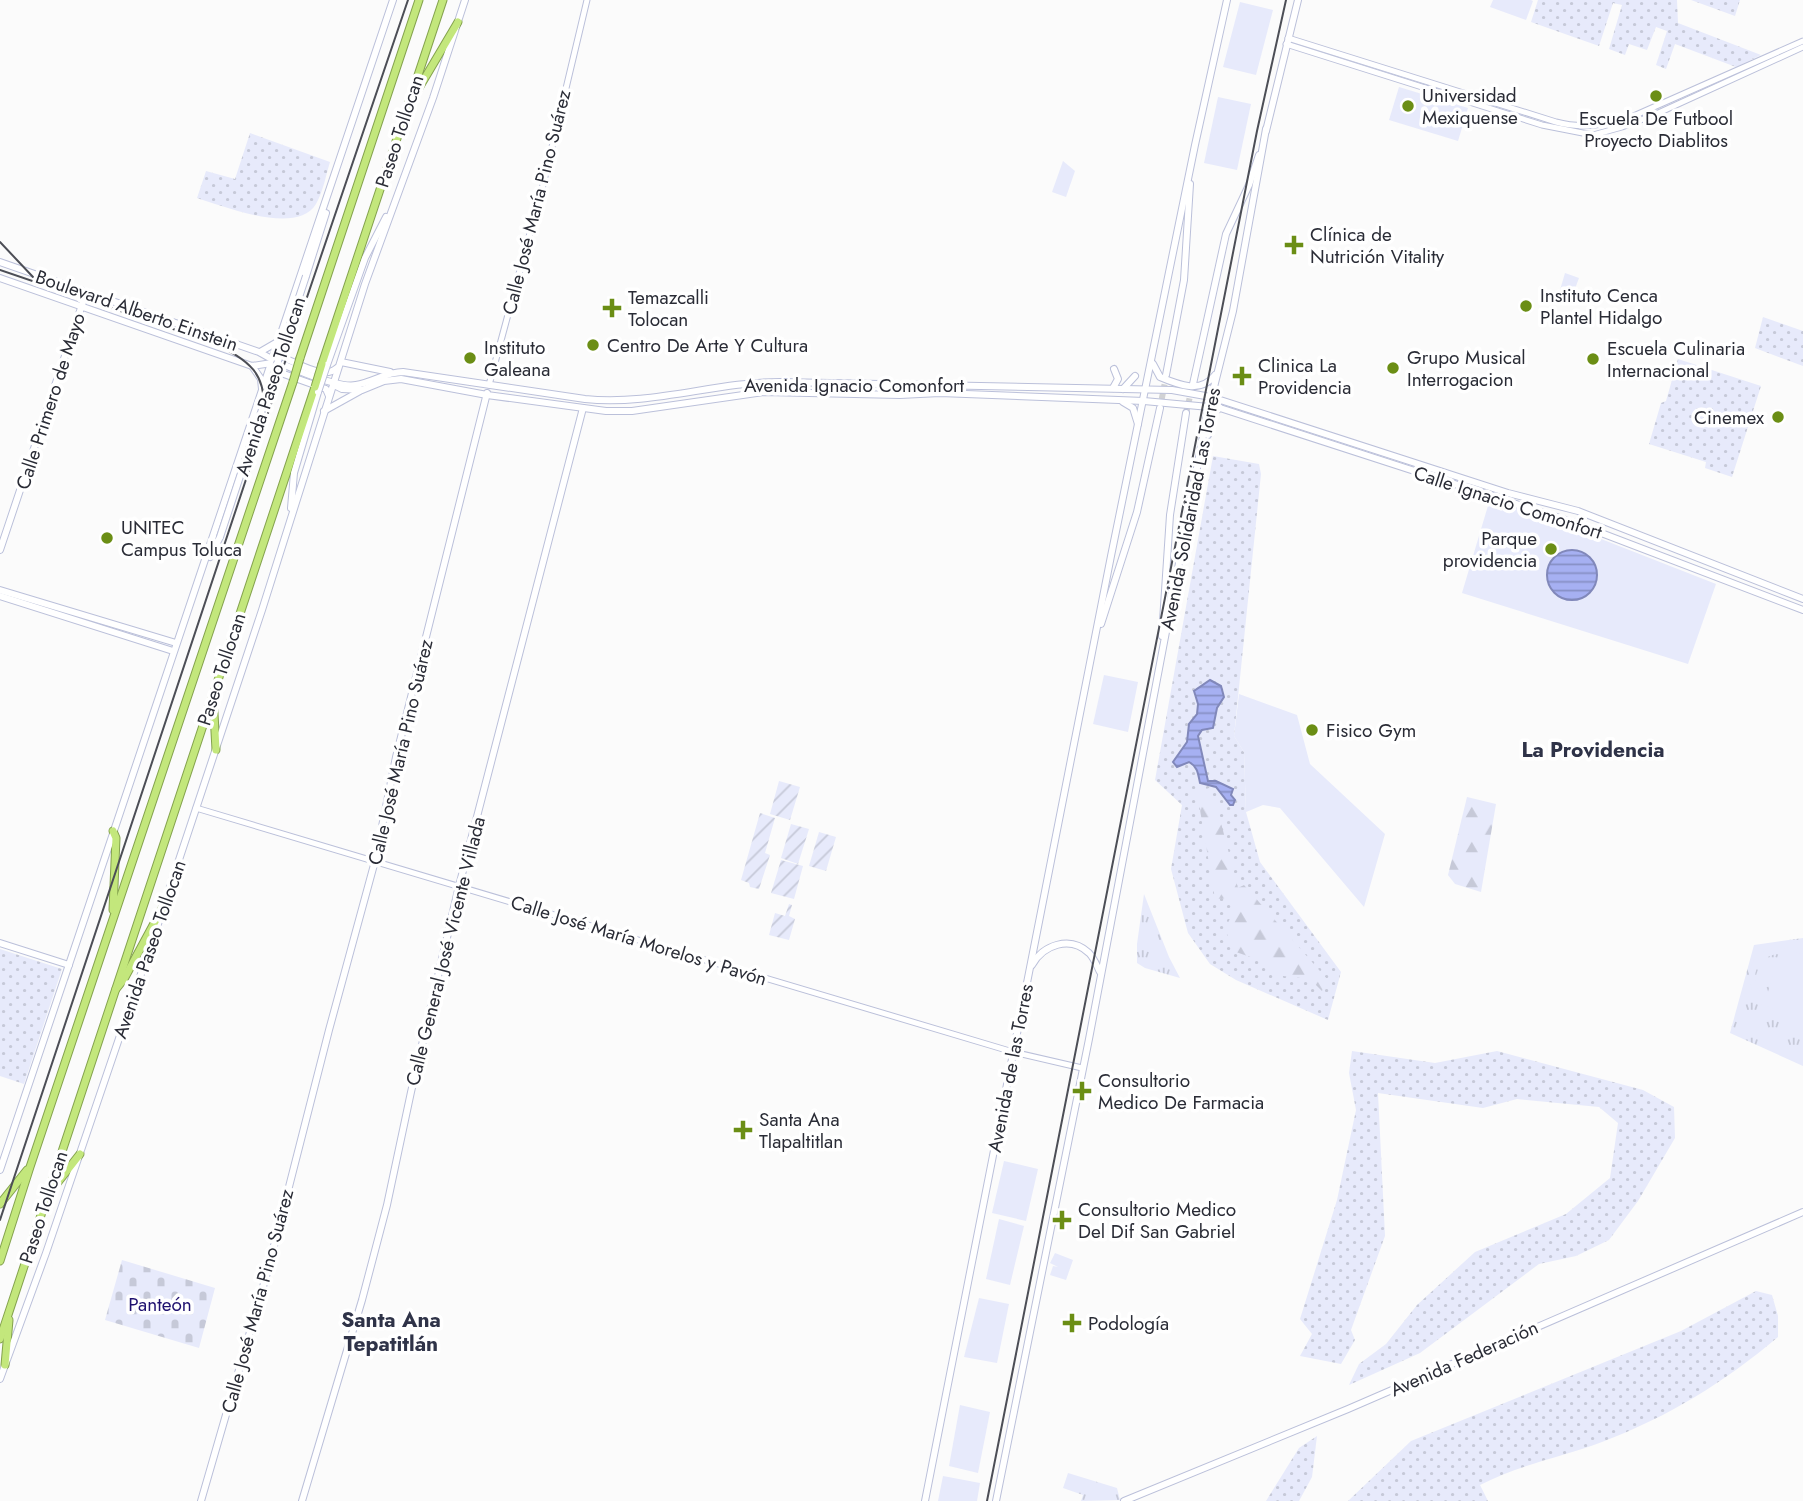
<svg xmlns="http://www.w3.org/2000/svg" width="1803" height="1501" font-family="Jost,sans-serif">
<defs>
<pattern id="grass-dots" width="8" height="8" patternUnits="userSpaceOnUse" patternTransform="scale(1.75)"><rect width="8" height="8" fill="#e7eafb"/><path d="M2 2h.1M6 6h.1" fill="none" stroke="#c6c9d8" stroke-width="1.8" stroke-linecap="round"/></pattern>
<pattern id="forest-firs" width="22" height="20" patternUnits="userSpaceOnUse" patternTransform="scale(1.75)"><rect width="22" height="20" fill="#e7eafb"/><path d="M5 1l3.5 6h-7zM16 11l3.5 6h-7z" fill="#c6c9d8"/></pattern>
<pattern id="cemetery-stones" width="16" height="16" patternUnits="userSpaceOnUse" patternTransform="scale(1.75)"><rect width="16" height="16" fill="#e7eafb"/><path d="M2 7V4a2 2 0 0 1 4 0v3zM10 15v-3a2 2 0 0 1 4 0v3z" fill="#c6c9d8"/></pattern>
<pattern id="park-tufts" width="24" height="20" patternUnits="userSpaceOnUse" patternTransform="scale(1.75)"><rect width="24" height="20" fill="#e7eafb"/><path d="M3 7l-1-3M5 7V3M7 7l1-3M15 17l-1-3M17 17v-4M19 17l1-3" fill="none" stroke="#c6c9d8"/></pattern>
<pattern id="garden-furrows" width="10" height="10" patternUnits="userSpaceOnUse" patternTransform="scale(1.75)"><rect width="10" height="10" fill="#e7eafb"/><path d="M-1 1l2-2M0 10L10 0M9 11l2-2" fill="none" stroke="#c6c9d8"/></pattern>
<pattern id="water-rules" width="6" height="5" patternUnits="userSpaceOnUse" patternTransform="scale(1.75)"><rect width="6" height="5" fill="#a6b0f2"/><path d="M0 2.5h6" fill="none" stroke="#878fc5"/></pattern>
</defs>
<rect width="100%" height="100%" fill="#fbfbfb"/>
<!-- grass -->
<g fill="url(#grass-dots)">
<polygon points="1538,0 1677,0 1678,23 1761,55 1736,67 1675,44 1666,69 1656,65 1667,31 1656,27 1647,50 1629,44 1625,55 1609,49 1622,5 1613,3 1599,46 1531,22"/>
<polygon points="1691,0 1740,0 1735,16"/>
<path d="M 250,133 L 330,162 C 326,175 323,192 316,204 C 297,236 223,206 197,198 L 206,171 L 235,179 Z"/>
<polygon points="1763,317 1803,331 1803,366 1755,348"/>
<polygon points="1678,359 1761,386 1732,477 1705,468 1706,462 1649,444 1661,403 1666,401"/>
<polygon points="1213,456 1259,464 1261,474 1234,736 1244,752 1246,812 1260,862 1341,972 1328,1020 1236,980 1210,964 1188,933 1171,869 1182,805 1155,780"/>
<polygon points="0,949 62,969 24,1084 0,1076"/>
<polygon points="1352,1051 1435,1063 1497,1051 1643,1090 1674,1107 1675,1138 1638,1201 1609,1240 1576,1256 1539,1264 1420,1353 1349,1385 1359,1364 1386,1344 1417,1305 1475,1252 1566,1214 1610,1178 1618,1123 1599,1107 1517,1099 1483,1108 1378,1093 1385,1236 1351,1330 1355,1340 1341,1364 1300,1356 1312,1334 1300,1319 1337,1200 1356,1110 1349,1073"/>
<path d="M 1756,1291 L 1772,1295 L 1778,1316 L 1778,1337 C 1723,1383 1670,1416 1602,1442 C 1562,1457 1518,1465 1480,1485 L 1488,1501 L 1348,1501 L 1411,1441 L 1681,1331 Z"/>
<polygon points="1317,1436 1312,1477 1299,1501 1266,1501 1299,1448"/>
</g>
<!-- forest -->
<g fill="url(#forest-firs)">
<polygon points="1209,788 1215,800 1238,888 1244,885 1327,979 1322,991 1310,979 1283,976 1262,961 1233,951 1225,928 1236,908 1231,898 1215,899 1197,792"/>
<polygon points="1467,797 1496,804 1481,892 1455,884 1448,875"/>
</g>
<!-- cemetery -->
<polygon fill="url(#cemetery-stones)" points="122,1260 215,1288 199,1348 105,1320"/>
<!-- park -->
<g fill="url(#park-tufts)">
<polygon points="1144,894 1169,957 1180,978 1145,968 1137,963 1137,944"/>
<polygon points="1803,938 1803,1066 1730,1033 1754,945"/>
<polygon points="1068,1473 1117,1488 1120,1500 1081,1501 1083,1495 1063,1488"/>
</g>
<!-- garden -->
<g fill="url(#garden-furrows)">
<polygon points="779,781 800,787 790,820 770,814"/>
<polygon points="760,813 775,818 765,853 770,855 759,889 750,887 749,883 741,880"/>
<polygon points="791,824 809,829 798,864 781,858"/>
<polygon points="819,832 836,837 826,871 809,866"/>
<polygon points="781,860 803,866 794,899 771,893"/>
<polygon points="789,904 792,905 789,916 795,919 789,940 769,935 775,913 785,916"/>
</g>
<!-- pitch -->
<g fill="#e7eafb" fill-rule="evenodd">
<polygon points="1493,0 1531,0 1533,1 1526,20 1490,7"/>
<polygon points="1240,2 1273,10 1256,75 1223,67"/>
<polygon points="1399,87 1468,108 1458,141 1389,120"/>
<polygon points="1218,97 1251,104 1237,170 1204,163"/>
<polygon points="1063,161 1075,171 1066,197 1052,192"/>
<polygon points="1565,273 1579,278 1569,305 1557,300"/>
<polygon points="1490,499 1540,515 1716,584 1688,664 1462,593"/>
<polygon points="1104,675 1138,682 1128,732 1093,724"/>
<polygon points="1239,694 1297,715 1310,764 1385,834 1364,907 1280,808 1263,805 1246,812 1244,752 1234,736"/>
<path d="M 1778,947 L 1803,954 L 1803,1017 L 1749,1001 L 1751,994 L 1754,994 C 1742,972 1753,950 1778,947 ZM 1776,954 L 1780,955 L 1766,998 C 1748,983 1753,959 1776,954 Z"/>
<polygon points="1004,1161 1038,1169 1026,1221 992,1213"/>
<polygon points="999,1219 1024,1226 1010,1285 986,1279"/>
<polygon points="1055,1253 1073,1260 1066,1280 1050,1275 1053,1266 1058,1267 1050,1263"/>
<polygon points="979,1298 1009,1304 997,1363 964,1357"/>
<polygon points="960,1405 990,1412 978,1473 949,1466"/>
<polygon points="943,1476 980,1483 977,1501 938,1501"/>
</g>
<!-- water -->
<g fill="url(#water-rules)" stroke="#8188ba" stroke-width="2">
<circle cx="1572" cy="575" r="25"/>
<path d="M 1210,680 L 1221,686 L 1224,697 L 1217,708 L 1213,728 L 1202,730 L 1198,736 L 1208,781 L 1216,781 L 1233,789 L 1231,795 L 1235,800 L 1233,805 L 1230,805 L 1216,787 L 1200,783 C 1198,774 1198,767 1189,762 L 1177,767 L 1173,762 L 1187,742 L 1189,724 L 1197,714 L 1198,704 L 1194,691 Z"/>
</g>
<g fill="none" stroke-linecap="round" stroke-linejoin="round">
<!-- secondary-tunnel -->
<g stroke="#d1d2d4" stroke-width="6" stroke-dasharray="6 3" stroke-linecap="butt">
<polyline points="1160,408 1166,377"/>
<polyline points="1186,413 1193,384"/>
</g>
<!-- tertiary casing -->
<g stroke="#bbc0da" stroke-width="7">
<g id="tertiary">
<path d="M 1288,38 L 1556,122 C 1582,129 1604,125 1629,118 L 1803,41"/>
<polyline points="1286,44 1542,125 1593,135 1622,127 1654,115 1803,47"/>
<polyline points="489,385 543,185 587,0"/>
<polyline points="196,808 1013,1052 1082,1068"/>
</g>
</g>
<!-- secondary casing -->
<g stroke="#bbc0da" stroke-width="8">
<g id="secondary">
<polyline points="1266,131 1298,0"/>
<path d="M 0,262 L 259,352 C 277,363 337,389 356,385 C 373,382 386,372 403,372 L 585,399 C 651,406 715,382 780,382 L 1172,390 L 1211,397 L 1508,493 L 1578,511 L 1803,599"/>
<polyline points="306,276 326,213"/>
<polyline points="0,278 252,366 272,363"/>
<path d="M 281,350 L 286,359 C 300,364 324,380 337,368"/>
<polyline points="260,352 279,341"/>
<polyline points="341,362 390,372"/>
<path d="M 1153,364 L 1160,377 C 1179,385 1201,394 1215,375"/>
<polyline points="327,365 365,258 386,217"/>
<polyline points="252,366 261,379 262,389"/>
<polyline points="1166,375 1184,280 1190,184"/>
<polyline points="272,377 281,373 326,389 329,396"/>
<polyline points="1193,384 1226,234 1249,185 1259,155"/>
<polyline points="334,385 342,389 362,390 384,381 401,379 487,395 606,411 632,411 764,392 900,395 940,393 1144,401 1220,408 1575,523 1803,610"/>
<polyline points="1113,388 1118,379 1114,369"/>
<polyline points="1123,389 1135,376"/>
<polyline points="1123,402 1133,408 1138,424"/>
<polyline points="324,411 360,391"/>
<polyline points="1208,435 1214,412 1220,408"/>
<polyline points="291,508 294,473 318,392"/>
<polyline points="0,550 86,293"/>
<polyline points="210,557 220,537"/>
<polyline points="0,590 176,643"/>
<polyline points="0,596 173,651"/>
<polyline points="1101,624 1137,512 1160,408"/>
<polyline points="1162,636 1170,515 1186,413"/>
<polyline points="163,908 262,610 365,284 433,98 465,0"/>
<polyline points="0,943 69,965"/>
<path d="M 1032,965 C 1043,945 1070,935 1089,953 C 1094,958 1097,966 1100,972"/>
<polyline points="0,1170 393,0"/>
<polyline points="0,1379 46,1253 160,918"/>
<polyline points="201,1501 267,1273 329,1030 375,861 396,757 487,393"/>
<polyline points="302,1501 362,1300 387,1205 411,1092 459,886 583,408"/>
<polyline points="925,1501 1111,556 1195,145 1227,0"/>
<polyline points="996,1501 1089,1039 1207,415 1233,311 1266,129"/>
<polyline points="1124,1501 1348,1409 1803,1212"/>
</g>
</g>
<!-- trunk casing -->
<g stroke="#84a24e" stroke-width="9">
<g id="trunk">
<polyline points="416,93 458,22"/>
<polyline points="300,358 419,0"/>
<polyline points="322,364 443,0"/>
<polyline points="213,695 216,750"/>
<polyline points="113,831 116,838 113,910"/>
<polyline points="116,989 124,979 164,905"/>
<polyline points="51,1191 80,1154"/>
<polyline points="0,1204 27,1170"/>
<polyline points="0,1261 30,1167 293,382"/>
<polyline points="0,1339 315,387"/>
<polyline points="5,1365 9,1320"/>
</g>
</g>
<!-- tertiary -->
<use href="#tertiary" stroke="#fff" stroke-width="5"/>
<!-- secondary -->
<use href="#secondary" stroke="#fff" stroke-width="6"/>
<!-- trunk -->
<use href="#trunk" stroke="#c3e77c" stroke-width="7"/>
<!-- rail -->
<g stroke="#4c4e56" stroke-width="2">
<polyline points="0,242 33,277"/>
<path d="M 0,270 L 214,343 C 249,361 267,372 264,415"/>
<polyline points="0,1220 286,359 408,0"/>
<polyline points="987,1501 1257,131 1286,0"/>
</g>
<!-- secondary-bridge casing -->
<g stroke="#bbc0da" stroke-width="8" stroke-linecap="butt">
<g id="secondary-bridge">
<polyline points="318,392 327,365"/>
<polyline points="220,537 306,276"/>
</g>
</g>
<!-- trunk-bridge casing -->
<g stroke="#84a24e" stroke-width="9" stroke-linecap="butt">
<g id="trunk-bridge">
<polyline points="293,382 300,358"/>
<polyline points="315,387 322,364"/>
</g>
</g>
<!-- secondary-bridge -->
<use href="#secondary-bridge" stroke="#fff" stroke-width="6"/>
<!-- trunk-bridge -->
<use href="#trunk-bridge" stroke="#c3e77c" stroke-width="7"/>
</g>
<!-- markers -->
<g fill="#6b8e15" stroke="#fff" stroke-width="2.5">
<circle cx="1656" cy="96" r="7"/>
<circle cx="1408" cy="106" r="7"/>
<path d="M1290.5 234.5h7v7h7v7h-7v7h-7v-7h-7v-7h7z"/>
<circle cx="1526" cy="306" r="7"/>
<path d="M608.5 297.5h7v7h7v7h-7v7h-7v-7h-7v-7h7z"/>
<circle cx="593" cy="345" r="7"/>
<circle cx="470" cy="358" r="7"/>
<circle cx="1593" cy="359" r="7"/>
<circle cx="1393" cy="368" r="7"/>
<path d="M1238.5 365.5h7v7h7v7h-7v7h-7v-7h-7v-7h7z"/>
<circle cx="1778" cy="417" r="7"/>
<circle cx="107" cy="538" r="7"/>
<circle cx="1551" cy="549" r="7"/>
<circle cx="1312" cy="730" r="7"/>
<path d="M1078.5 1080.5h7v7h7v7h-7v7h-7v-7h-7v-7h7z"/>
<path d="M739.5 1119.5h7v7h7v7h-7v7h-7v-7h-7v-7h7z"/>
<path d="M1058.5 1209.5h7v7h7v7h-7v7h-7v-7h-7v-7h7z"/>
<path d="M1068.5 1312.5h7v7h7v7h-7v7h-7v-7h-7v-7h7z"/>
</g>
<g text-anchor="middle" stroke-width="7" stroke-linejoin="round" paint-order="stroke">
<!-- poi labels -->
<g font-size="19" fill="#2a2c36" stroke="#fff" text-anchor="start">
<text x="1422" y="102">Universidad<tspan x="1422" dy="22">Mexiquense</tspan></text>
<text x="1656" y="125" text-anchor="middle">Escuela De Futbool<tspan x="1656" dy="22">Proyecto Diablitos</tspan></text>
<text x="1310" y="241">Clínica de<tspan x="1310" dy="22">Nutrición Vitality</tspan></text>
<text x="1540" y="302">Instituto Cenca<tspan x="1540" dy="22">Plantel Hidalgo</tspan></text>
<text x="628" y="304">Temazcalli<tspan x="628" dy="22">Tolocan</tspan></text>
<text x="607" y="352">Centro De Arte Y Cultura</text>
<text x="484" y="354">Instituto<tspan x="484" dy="22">Galeana</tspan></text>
<text x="1607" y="355">Escuela Culinaria<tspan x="1607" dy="22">Internacional</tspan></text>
<text x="1407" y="364">Grupo Musical<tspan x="1407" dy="22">Interrogacion</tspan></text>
<text x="1258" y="372">Clinica La<tspan x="1258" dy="22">Providencia</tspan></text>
<text x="1764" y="424" text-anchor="end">Cinemex</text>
<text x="121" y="534">UNITEC<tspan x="121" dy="22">Campus Toluca</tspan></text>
<text x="1537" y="545" text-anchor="end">Parque<tspan x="1537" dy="22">providencia</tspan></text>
<text x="1326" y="737">Fisico Gym</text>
<text x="1098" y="1087">Consultorio<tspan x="1098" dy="22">Medico De Farmacia</tspan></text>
<text x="759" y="1126">Santa Ana<tspan x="759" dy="22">Tlapaltitlan</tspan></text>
<text x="1078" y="1216">Consultorio Medico<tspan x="1078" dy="22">Del Dif San Gabriel</tspan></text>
<text x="1088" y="1330">Podología</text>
</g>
<!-- street labels -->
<g font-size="19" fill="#2a2c36" stroke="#fff">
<text transform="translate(399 131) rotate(-72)" y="7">Paseo Tollocan</text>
<text transform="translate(536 202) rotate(-76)" y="7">Calle José María Pino Suárez</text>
<text transform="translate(137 310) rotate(19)" y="7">Boulevard Alberto Einstein</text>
<text x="854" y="392">Avenida Ignacio Comonfort</text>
<text transform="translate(270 386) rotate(-72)" y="7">Avenida Paseo Tollocan</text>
<text transform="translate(50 401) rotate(-72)" y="7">Calle Primero de Mayo</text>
<text transform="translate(1508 502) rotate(18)" y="7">Calle Ignacio Comonfort</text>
<text transform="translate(1190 509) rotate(-79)" y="7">Avenida Solidaridad Las Torres</text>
<text transform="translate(221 669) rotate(-72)" y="7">Paseo Tollocan</text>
<text transform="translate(400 752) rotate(-77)" y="7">Calle José María Pino Suárez</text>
<text transform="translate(639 940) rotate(17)" y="7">Calle José María Morelos y Pavón</text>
<text transform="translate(149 949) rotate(-71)" y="7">Avenida Paseo Tollocan</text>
<text transform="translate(445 951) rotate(-76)" y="7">Calle General José Vicente Villada</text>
<text transform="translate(1010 1068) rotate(-79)" y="7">Avenida de las Torres</text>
<text transform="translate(43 1207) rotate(-72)" y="7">Paseo Tollocan</text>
<text transform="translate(257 1301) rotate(-75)" y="7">Calle José María Pino Suárez</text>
<text transform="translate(1464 1358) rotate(-24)" y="7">Avenida Federación</text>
</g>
<!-- park labels -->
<g font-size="19" fill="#1f116f" stroke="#fff">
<text x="160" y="1311">Panteón</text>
</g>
<!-- neighbourhood labels -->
<g font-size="21" font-weight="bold" fill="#2f3348" stroke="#fff">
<text x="1593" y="757">La Providencia</text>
<text x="391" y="1327">Santa Ana<tspan x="391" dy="24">Tepatitlán</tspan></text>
</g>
</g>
</svg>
